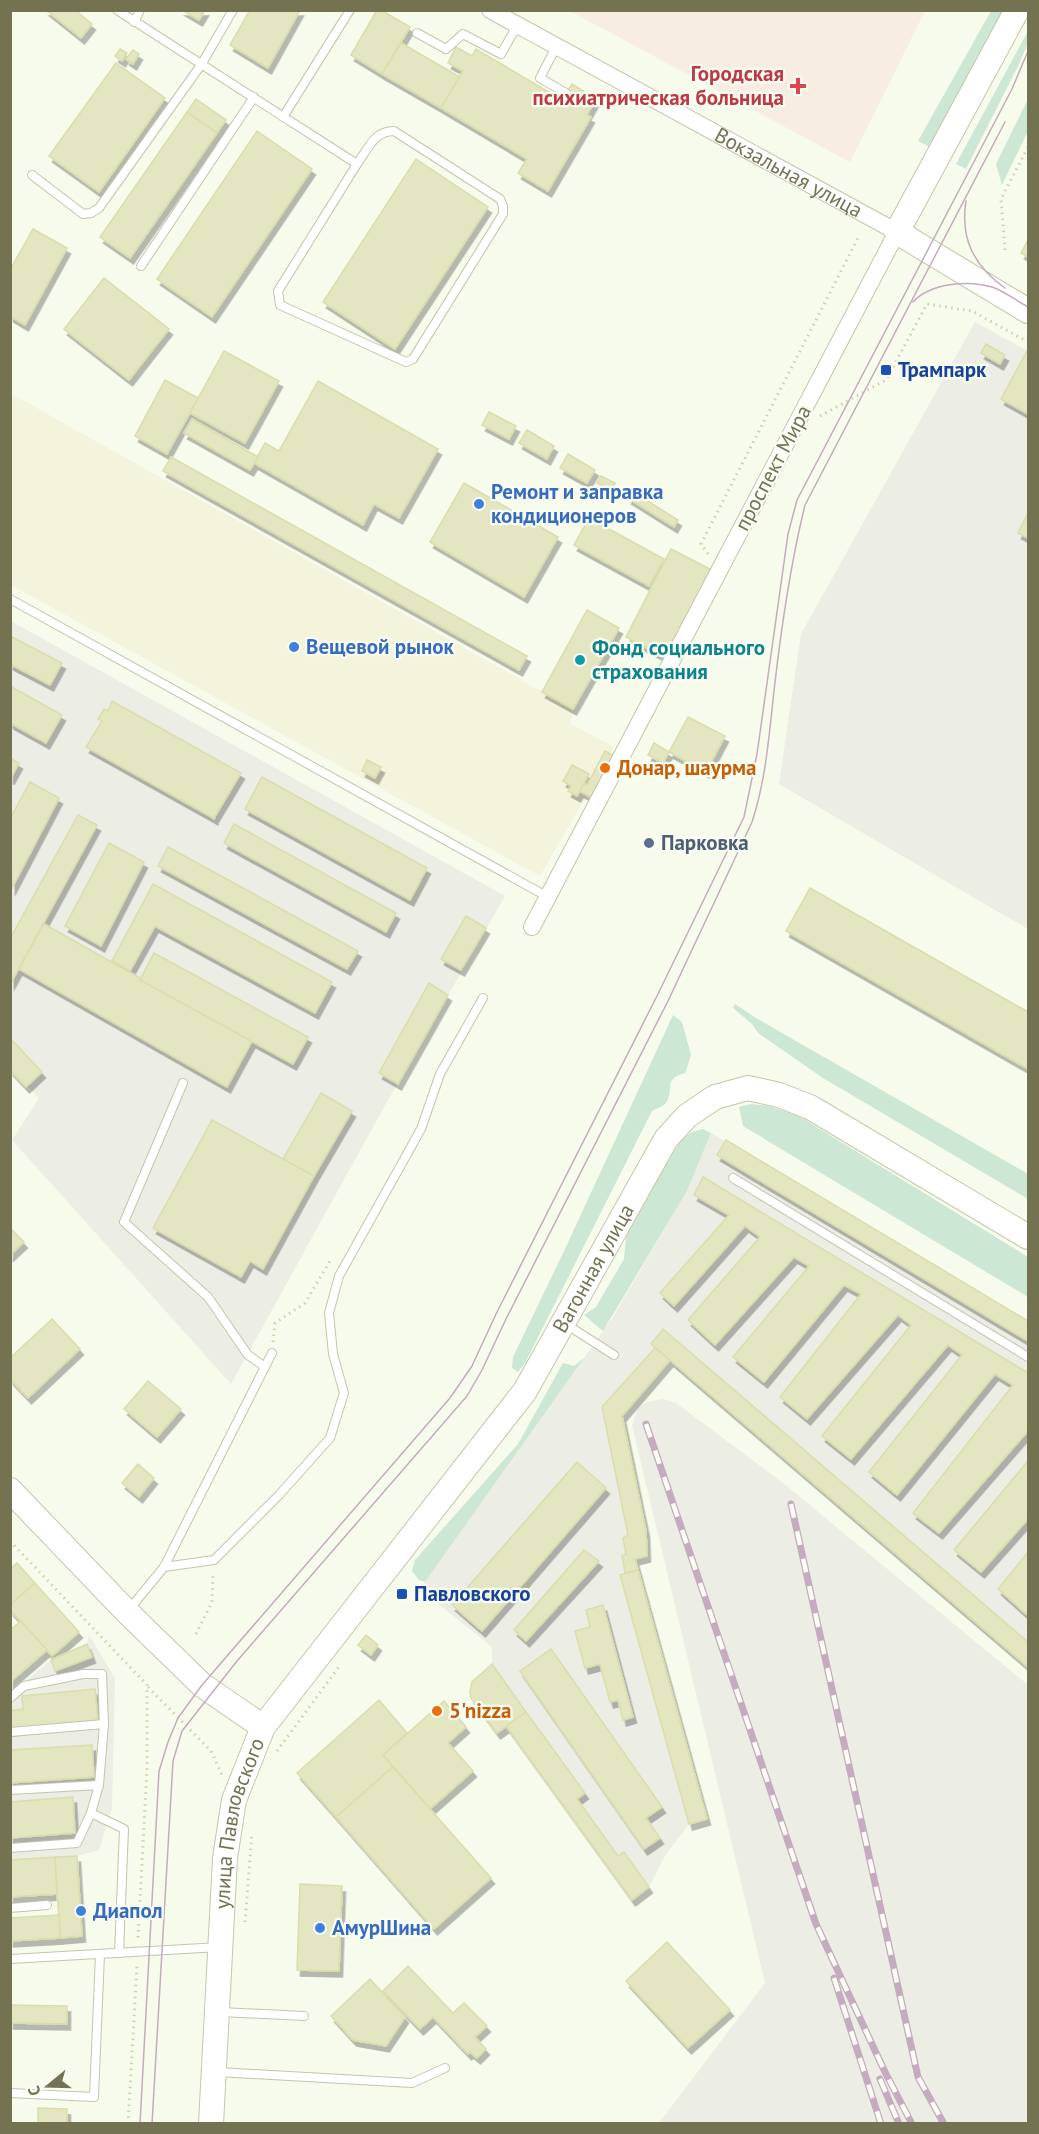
<svg xmlns="http://www.w3.org/2000/svg" width="1039" height="2134" font-family="'PT Sans',sans-serif">
<defs>
<filter id="shadow"><feDropShadow dx="3.5" dy="6" stdDeviation="0" flood-color="#0004"/></filter>
</defs>
<rect width="100%" height="100%" fill="#f7fbec"/>
<!-- commercial -->
<polygon fill="#f4f3dc" points="10,393 575,710 569,723 614,747 540,876 11,585"/>
<!-- industrial -->
<g fill="#ecede4">
<polygon points="975,322 1028,351 1028,929 779,784 801,634"/>
<polygon points="11,621 505,896 382,1111 231,1384 12,1140 39,1098 11,1070"/>
<polygon points="711,1133 1028,1321 1028,1667 669,1361 622,1415 646,1531 647,1556 635,1559 707,1819 689,1824 664,1857 649,1887 624,1852 618,1856 577,1799 584,1793 492,1664 492,1647 420,1589 613,1317 687,1191"/>
<polygon points="662,1399 676,1403 783,1483 1028,1685 1028,2123 659,2123 765,1983 632,1425 638,1408 647,1402"/>
<polygon points="89,1635 115,1678 112,1808 99,1850 77,1856 55,1857 11,1879 11,1693 51,1660 87,1644"/>
</g>
<!-- medical -->
<polygon fill="#f7ede1" points="570,11 925,11 850,162"/>
<!-- green -->
<g fill="#cce7d3">
<polygon points="991,11 1006,11 932,148 918,141"/>
<polygon points="1028,31 1028,43 1019,64 966,169 956,164"/>
<polygon points="1028,99 1028,131 1002,185 996,164"/>
<polygon points="735,1004 756,1018 1028,1174 1028,1199 823,1078 758,1033 752,1024 733,1008"/>
<path d="M 673,1015 L 682,1022 L 691,1055 L 685,1073 C 661,1079 676,1091 665,1104 C 662,1107 655,1109 652,1111 L 525,1363 L 518,1372 L 512,1368 L 513,1357 L 565,1249 Z"/>
<polygon points="751,1104 768,1106 797,1115 1028,1257 1028,1297 743,1126 739,1107"/>
<polygon points="703,1129 711,1133 687,1191 603,1331 584,1315 596,1307 624,1259 627,1227 681,1140 692,1132"/>
<polygon points="584,1358 425,1582 419,1580 412,1571 415,1560 518,1444 563,1363 574,1366"/>
</g>
<!-- building -->
<g fill="#e3e6c0" stroke="#dbddaa" stroke-width="1.5" filter="url(#shadow)">
<polygon points="46,10 75,10 92,24 81,38"/>
<polygon points="182,10 205,10 199,20"/>
<polygon points="250,10 300,10 268,68 230,45"/>
<polygon points="377,10 381,10 410,27 382,74 351,55"/>
<polygon points="401,43 460,77 441,108 382,74"/>
<polygon points="456,47 472,56 476,49 562,100 572,84 596,99 587,115 591,117 548,191 518,173 527,159 441,108 463,71 448,63"/>
<polygon points="120,49 127,53 122,61 115,56"/>
<polygon points="133,50 139,54 133,64 126,59"/>
<polygon points="116,63 165,98 99,192 49,156"/>
<polygon points="196,99 226,120 217,133 187,112"/>
<polygon points="187,112 217,133 130,258 100,237"/>
<polygon points="257,131 312,169 212,317 157,279"/>
<polygon points="416,159 488,207 395,349 323,302"/>
<polygon points="33,229 67,248 25,325 10,316 10,270"/>
<polygon points="1028,240 1028,257 1021,253"/>
<polygon points="104,278 169,329 129,380 64,329"/>
<polygon points="986,344 1005,355 1000,364 981,353"/>
<polygon points="224,351 279,381 245,443 190,413"/>
<polygon points="1027,351 1028,351 1028,414 1001,399"/>
<polygon points="165,380 198,398 167,454 135,436"/>
<polygon points="318,381 438,449 399,518 374,504 363,525 254,463 265,443 279,451"/>
<polygon points="489,412 516,426 509,439 482,425"/>
<polygon points="192,419 258,457 250,470 184,433"/>
<polygon points="527,430 554,446 547,459 519,443"/>
<polygon points="568,454 595,470 587,483 560,468"/>
<polygon points="171,457 527,656 519,670 163,471"/>
<polygon points="601,476 615,483 611,491 597,483"/>
<polygon points="464,483 558,537 524,597 430,542"/>
<polygon points="632,491 678,520 674,527 628,498"/>
<polygon points="1028,513 1028,538 1018,533"/>
<polygon points="589,518 664,559 649,586 574,545"/>
<polygon points="671,549 712,570 666,658 626,637"/>
<polygon points="587,610 619,628 573,709 542,692"/>
<polygon points="10,636 62,663 50,685 10,664"/>
<polygon points="10,686 62,715 46,743 10,723"/>
<polygon points="112,701 241,773 214,818 215,819 86,747 102,721 98,719 104,709 108,711"/>
<polygon points="688,717 725,736 706,772 669,752"/>
<polygon points="654,743 669,752 663,763 648,755"/>
<polygon points="605,751 614,756 591,797 579,791 584,783 587,785"/>
<polygon points="10,758 19,763 11,778 10,778"/>
<polygon points="367,760 381,767 375,778 362,771"/>
<polygon points="572,765 589,774 577,796 568,791 571,786 563,781"/>
<polygon points="262,777 427,868 410,900 245,809"/>
<polygon points="30,782 59,798 12,888 10,819"/>
<polygon points="78,815 97,825 11,983 10,939"/>
<polygon points="234,824 396,913 386,932 224,843"/>
<polygon points="109,843 144,862 101,946 65,926"/>
<polygon points="168,847 358,951 347,969 158,866"/>
<polygon points="153,884 332,982 315,1013 155,926 130,971 112,961"/>
<polygon points="810,888 1028,1012 1028,1069 786,931"/>
<polygon points="466,916 486,928 461,970 441,959"/>
<polygon points="44,924 252,1041 227,1087 19,969"/>
<polygon points="154,953 308,1037 293,1064 140,980"/>
<polygon points="429,983 448,995 398,1084 379,1073"/>
<polygon points="10,1038 42,1072 26,1087 10,1070"/>
<polygon points="321,1093 352,1111 314,1176 283,1159"/>
<polygon points="212,1120 314,1176 263,1269 250,1261 241,1277 153,1228"/>
<polygon points="726,1140 1028,1321 1028,1341 717,1155"/>
<polygon points="703,1177 1028,1373 1028,1431 939,1533 913,1513 1013,1385 995,1374 897,1495 869,1472 962,1355 948,1345 851,1459 822,1436 911,1325 898,1315 807,1419 780,1397 861,1294 844,1285 764,1382 733,1357 809,1266 794,1257 715,1345 688,1320 760,1237 745,1226 674,1306 660,1293 729,1215 694,1195"/>
<polygon points="10,1228 24,1242 10,1255"/>
<polygon points="52,1319 80,1349 28,1398 10,1379 10,1358"/>
<polygon points="663,1329 1028,1642 1028,1667 651,1344"/>
<polygon points="655,1348 670,1360 622,1416 646,1531 647,1556 635,1559 638,1570 625,1573 622,1556 626,1554 623,1538 628,1535 602,1407"/>
<polygon points="148,1381 181,1409 157,1437 124,1409"/>
<polygon points="1028,1461 1028,1519 981,1572 954,1550"/>
<polygon points="577,1462 606,1488 482,1631 452,1605"/>
<polygon points="138,1464 154,1478 139,1497 122,1483"/>
<polygon points="584,1550 599,1561 526,1641 514,1630"/>
<polygon points="1028,1552 1028,1611 1026,1614 998,1589"/>
<polygon points="17,1563 35,1583 10,1605 10,1569"/>
<polygon points="638,1570 707,1819 689,1824 620,1575"/>
<polygon points="35,1583 79,1632 52,1656 10,1610 10,1605"/>
<polygon points="603,1605 633,1717 623,1720 618,1700 610,1702 600,1664 585,1668 575,1631 590,1627 586,1610"/>
<polygon points="21,1621 47,1650 10,1682 10,1630"/>
<polygon points="366,1635 378,1645 371,1655 358,1645"/>
<polygon points="87,1644 92,1657 55,1671 51,1660"/>
<polygon points="551,1649 662,1807 646,1818 660,1838 644,1849 520,1671"/>
<polygon points="492,1664 526,1712 497,1733 471,1698 470,1691 472,1682"/>
<polygon points="95,1689 98,1721 10,1730 10,1711 23,1709 22,1696"/>
<polygon points="379,1700 407,1733 383,1755 393,1767 336,1817 297,1773"/>
<polygon points="444,1701 466,1727 448,1743 473,1771 430,1809 383,1755"/>
<polygon points="526,1712 585,1793 577,1799 618,1856 624,1852 649,1887 632,1900 506,1726"/>
<polygon points="92,1745 94,1777 10,1783 10,1750"/>
<polygon points="393,1767 491,1878 434,1929 336,1817"/>
<polygon points="73,1797 75,1833 10,1838 10,1802"/>
<polygon points="77,1856 82,1936 60,1938 55,1857"/>
<polygon points="55,1857 57,1894 10,1897 10,1860"/>
<polygon points="300,1884 342,1886 339,1971 297,1970"/>
<polygon points="59,1915 60,1938 10,1941 10,1918"/>
<polygon points="667,1942 730,2010 688,2048 626,1981"/>
<polygon points="408,1966 453,2013 464,2003 487,2026 475,2037 486,2049 477,2058 470,2052 468,2054 433,2017 420,2029 383,1991"/>
<polygon points="370,1979 405,2017 386,2046 353,2040 331,2016"/>
<polygon points="10,2005 67,2006 67,2024 10,2023"/>
<polygon points="38,2108 67,2109 67,2124 38,2124"/>
</g>
<g fill="none" stroke-linecap="round" stroke-linejoin="round">
<!-- lane casing -->
<g stroke="#c3c5ab" stroke-width="10">
<g id="lane">
<path d="M 117,10 L 357,164 L 278,291 L 280,305 L 406,362 L 413,359 L 503,214 L 503,206 L 500,199 L 394,131 C 374,131 368,149 357,164"/>
<polyline points="134,22 140,10"/>
<polyline points="417,33 446,49 463,34 501,54 517,26"/>
<polyline points="556,47 540,78 566,93"/>
<polyline points="283,117 350,10"/>
<polyline points="32,175 83,214 91,213 99,208 201,65 233,10"/>
<polyline points="141,266 254,97"/>
<polyline points="10,599 548,897"/>
<polyline points="183,1083 124,1222 208,1297 248,1355 265,1367"/>
<polyline points="733,1178 1028,1357"/>
<polyline points="564,1323 614,1355"/>
<polyline points="164,1567 214,1560 279,1495 330,1438 344,1393 333,1354 329,1313 339,1276 421,1129 440,1074 483,998"/>
<polyline points="128,1611 164,1567 272,1353"/>
<polyline points="10,1698 24,1686 83,1674 102,1674 104,1724"/>
<polyline points="10,1732 104,1724 99,1785"/>
<polyline points="10,1790 99,1785 91,1813 124,1829 119,1953"/>
<polyline points="10,1848 77,1843 91,1813"/>
<polyline points="10,1908 47,1905"/>
<polyline points="10,1959 220,1947"/>
<polyline points="220,2012 304,2016"/>
<polyline points="217,2072 412,2083 445,2068"/>
<polyline points="10,2093 94,2097 100,1954"/>
</g>
</g>
<!-- street casing -->
<g stroke="#c3c5ab" stroke-width="18">
<g id="street">
<path id="s1" d="M 490,10 L 897,232 L 532,927"/>
</g>
</g>
<!-- secondary casing -->
<g stroke="#c4c7aa" stroke-width="26">
<g id="secondary">
<polyline points="897,232 1017,10"/>
<polyline points="897,232 1028,311"/>
<polyline points="10,1490 127,1612 202,1685 263,1727"/>
<path id="s2" d="M 211,2124 L 225,1858 L 234,1800 L 263,1727 L 525,1391 L 666,1139 L 687,1116 L 715,1097 L 748,1088 L 779,1095 L 810,1107 L 1028,1237"/>
</g>
</g>
<!-- path -->
<g stroke="#d0d2aa" stroke-width="3" stroke-dasharray="1.5 4.5" stroke-linecap="butt">
<polyline points="1005,250 1001,199 1028,147"/>
<polyline points="820,416 886,380 927,304 972,311 1028,342"/>
<polyline points="708,554 701,544 859,236"/>
<polyline points="273,1342 275,1323 305,1303 330,1261"/>
<polyline points="10,1541 147,1685 147,1768 138,1938"/>
<polyline points="196,1634 212,1602 213,1574"/>
<polyline points="148,1687 211,1751 222,1775"/>
<polyline points="277,1751 341,1664"/>
<polyline points="245,1922 252,1833"/>
<polyline points="128,2124 137,1965"/>
</g>
<!-- lane -->
<use href="#lane" stroke="#fff" stroke-width="8"/>
<!-- street -->
<use href="#street" stroke="#fff" stroke-width="16"/>
<!-- secondary -->
<use href="#secondary" stroke="#fff" stroke-width="24"/>
<!-- tram -->
<g stroke="#c4abbf" stroke-width="1.5">
<path d="M 966,201 C 960,239 974,266 1005,288"/>
<path d="M 913,302 C 930,283 968,280 992,287 C 1004,291 1017,301 1028,307"/>
<polyline points="140,2124 159,1771 168,1742 178,1718 202,1685 450,1398 472,1366 496,1314 657,996 744,817 757,754 788,534 797,500 1012,89 1028,51"/>
<path d="M 152,2124 L 173,1761 L 182,1731 L 237,1661 L 467,1396 L 482,1370 L 506,1319 L 668,1001 L 752,822 C 766,780 769,735 774,691 C 781,629 790,566 805,505 L 1005,122"/>
</g>
<!-- rail casing -->
<g stroke="#c4abbf" stroke-width="7">
<g id="rail">
<polyline points="646,1424 816,1924 885,2072 912,2124"/>
<polyline points="791,1504 918,2077 944,2124"/>
<polyline points="834,1978 881,2124"/>
<polyline points="880,2079 899,2124"/>
</g>
</g>
<!-- rail -->
<use href="#rail" stroke="#fafdf3" stroke-width="4.5" stroke-dasharray="14" stroke-linecap="butt"/>
</g>
<!-- markers -->
<path fill="#e0444e" stroke="#fafdf3" stroke-width="2" d="M795 77h6v6h6v6h-6v6h-6v-6h-6v-6h6z"/>
<g fill="#1a4fb4" stroke="#fafdf3" stroke-width="2">
<rect x="880" y="364" width="12" height="12" rx="3"/>
<rect x="396" y="1588" width="12" height="12" rx="3"/>
</g>
<g fill="#3f7fe0" stroke="#fafdf3" stroke-width="2">
<circle cx="479" cy="504" r="6"/>
<circle cx="294" cy="647" r="6"/>
<circle cx="81" cy="1911" r="6"/>
<circle cx="320" cy="1928" r="6"/>
</g>
<circle fill="#0f9aa8" stroke="#fafdf3" stroke-width="2" cx="580" cy="660" r="6"/>
<g fill="#e8710a" stroke="#fafdf3" stroke-width="2">
<circle cx="605" cy="768" r="6"/>
<circle cx="437" cy="1711" r="6"/>
</g>
<circle fill="#5c6f8a" stroke="#fafdf3" stroke-width="2" cx="649" cy="843" r="6"/>
<g text-anchor="middle" stroke-width="4.5" stroke-linejoin="round" paint-order="stroke">
<!-- health labels -->
<g font-size="21" font-weight="bold" fill="#be3a42" stroke="#fafdf3" text-anchor="end">
<text x="784" y="81">Городская<tspan x="784" dy="24">психиатрическая больница</tspan></text>
</g>
<!-- street labels -->
<g font-size="21" fill="#737352" stroke="#fafdf3">
<text dy="7" stroke="none"><textPath href="#s1" startOffset="340">Вокзальная улица</textPath></text>
<text transform="translate(773 468) rotate(-62)" y="7">проспект Мира</text>
<text dy="7" stroke="none"><textPath href="#s2" startOffset="970">Вагонная улица</textPath></text>
<text dy="7" stroke="none"><textPath href="#s2" startOffset="303">улица Павловского</textPath></text>
</g>
<!-- transit labels -->
<g font-size="21" font-weight="bold" fill="#164399" stroke="#fafdf3" text-anchor="start">
<text x="898" y="377">Трампарк</text>
<text x="414" y="1601">Павловского</text>
</g>
<!-- shop labels -->
<g font-size="21" font-weight="bold" fill="#366cbe" stroke="#fafdf3" text-anchor="start">
<text x="491" y="499">Ремонт и заправка<tspan x="491" dy="24">кондиционеров</tspan></text>
<text x="306" y="654">Вещевой рынок</text>
<text x="93" y="1918">Диапол</text>
<text x="332" y="1935">АмурШина</text>
</g>
<!-- culture labels -->
<g font-size="21" font-weight="bold" fill="#0d838f" stroke="#fafdf3" text-anchor="start">
<text x="592" y="655">Фонд социального<tspan x="592" dy="24">страхования</tspan></text>
</g>
<!-- food labels -->
<g font-size="21" font-weight="bold" fill="#c56008" stroke="#fafdf3" text-anchor="start">
<text x="617" y="775">Донар, шаурма</text>
<text x="449" y="1718">5'nizza</text>
</g>
<!-- service labels -->
<g font-size="21" font-weight="bold" fill="#4e5e75" stroke="#fafdf3" text-anchor="start">
<text x="661" y="850">Парковка</text>
</g>
</g>
<!-- border -->
<rect width="1039" height="2134" fill="none" stroke="#737352" stroke-width="24"/>
<!-- north arrow -->
<g transform="translate(48 2086) rotate(251)" stroke="#fafdf3" stroke-width="4.5" paint-order="stroke">
<path d="M0-4.5L10 22L0 15L-10 22Z" fill="#737352"/>
<text y="-9" font-size="16" font-weight="bold" text-anchor="middle" fill="#737352">С</text>
</g>
</svg>
